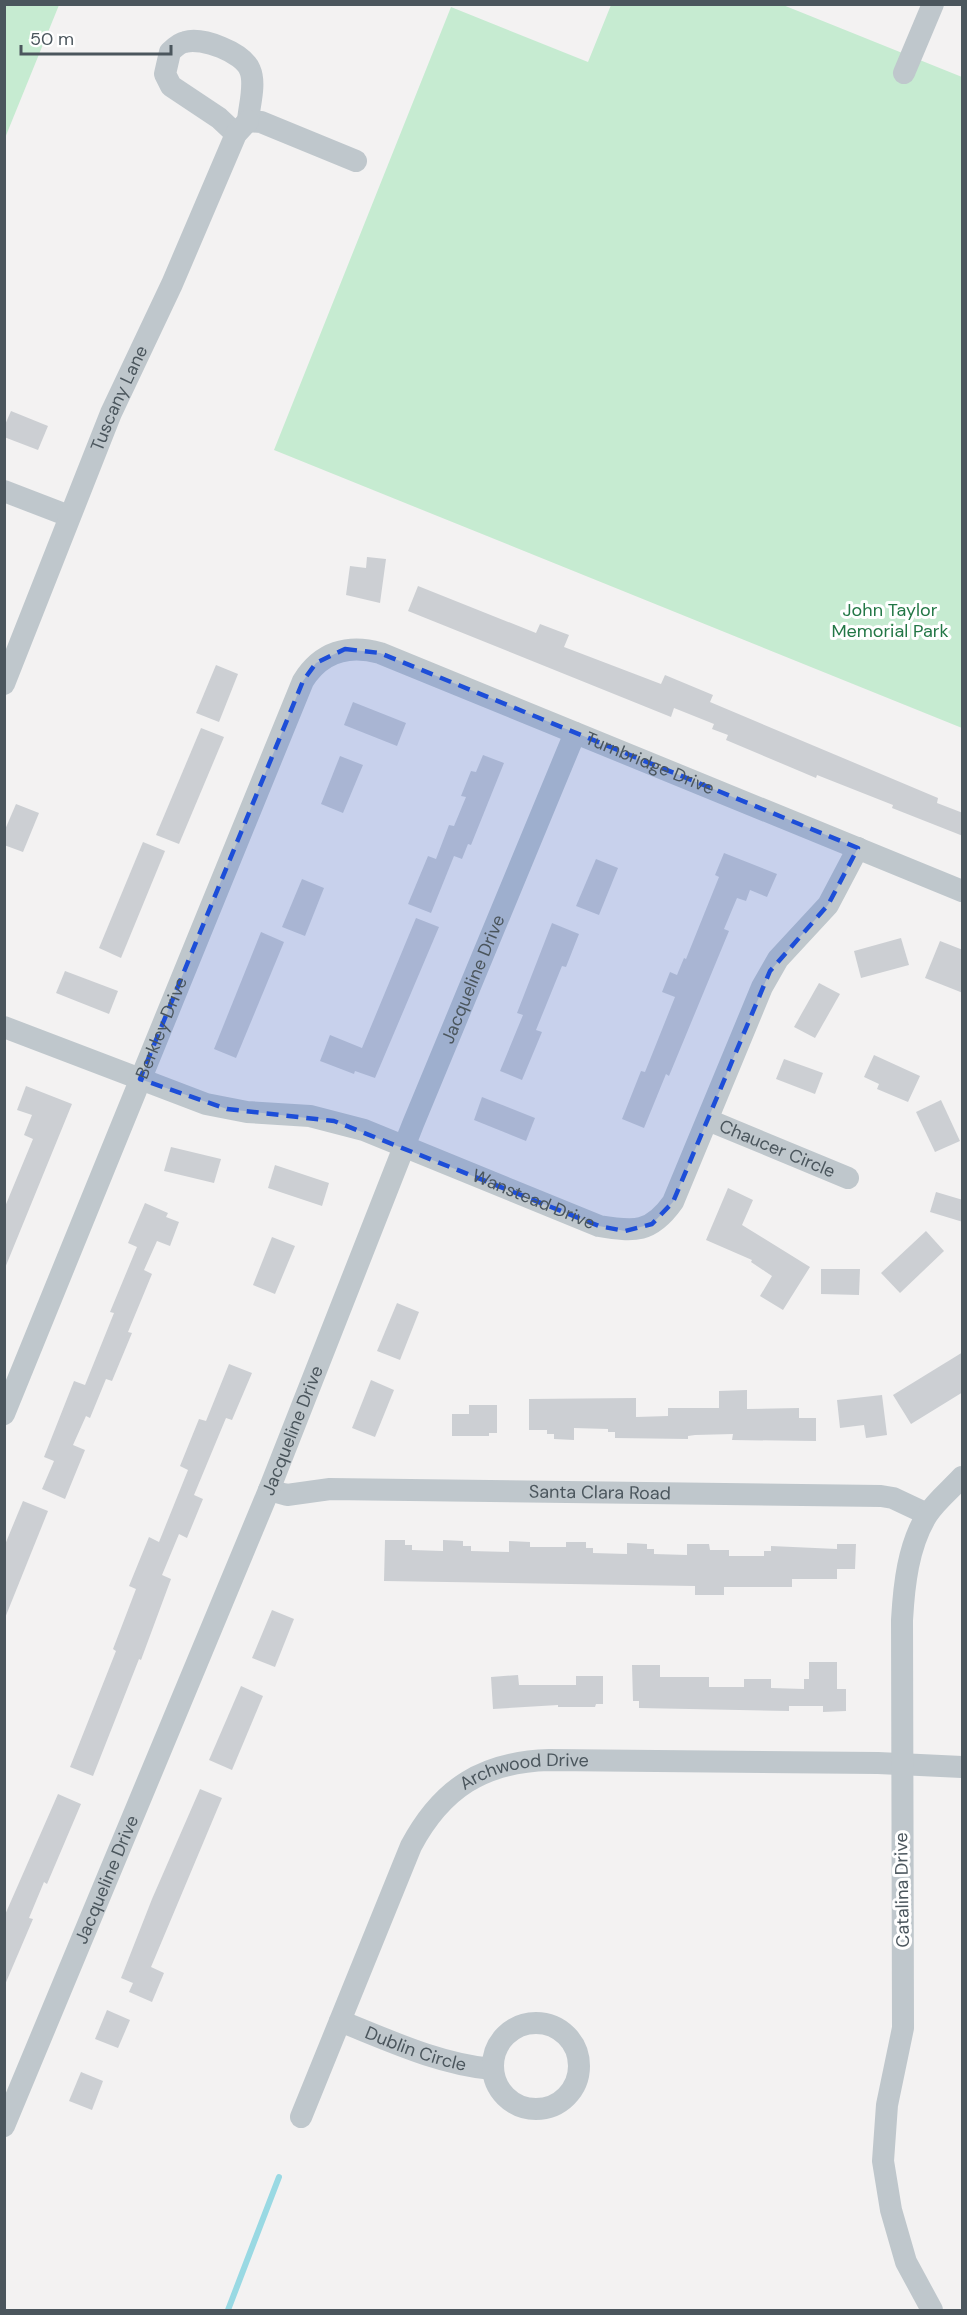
<svg xmlns="http://www.w3.org/2000/svg" width="967" height="2315" font-family="'DM Sans',sans-serif">
<rect width="100%" height="100%" fill="#f3f2f2"/>
<!-- green -->
<g fill="#c6ebd1">
<polygon points="5,4 59,5 5,138 4,5"/>
<polygon points="611,5 783,5 962,77 962,728 274,450 451,7 588,62"/>
</g>
<g fill="none" stroke-linecap="round" stroke-linejoin="round">
<!-- stream -->
<polyline stroke="#99d9e3" stroke-width="6" points="228,2310 279,2177"/>
</g>
<!-- building -->
<g fill="#cccfd3">
<polygon points="11,411 48,426 38,450 4,437 4,427"/>
<polygon points="367,557 386,559 380,603 346,595 350,566 366,568"/>
<polygon points="418,586 536,633 540,624 569,635 564,647 661,684 665,675 713,695 710,702 938,798 937,803 963,813 963,836 892,808 893,805 817,775 816,778 726,740 728,735 712,729 714,724 674,708 671,717 408,611"/>
<polygon points="216,665 238,674 219,722 196,713"/>
<polygon points="353,702 406,723 397,746 344,725"/>
<polygon points="201,728 224,737 179,844 156,835"/>
<polygon points="483,755 504,763 471,845 468,844 462,859 454,856 431,913 408,904 428,856 436,859 449,825 454,826 466,797 461,796 471,771 476,772"/>
<polygon points="340,756 363,765 343,813 321,804"/>
<polygon points="16,804 39,813 23,852 4,845 4,832"/>
<polygon points="143,842 165,851 121,958 99,948"/>
<polygon points="724,853 777,874 767,897 750,890 746,901 737,898 724,929 729,931 669,1076 666,1074 644,1128 622,1119 641,1071 645,1072 675,997 662,992 670,972 677,975 684,958 686,959 719,877 715,875"/>
<polygon points="596,859 618,868 599,915 576,906"/>
<polygon points="302,879 324,888 305,936 282,927"/>
<polygon points="416,918 439,927 375,1078 355,1071 354,1074 320,1061 330,1035 362,1048"/>
<polygon points="552,923 579,934 566,967 562,966 536,1030 542,1032 522,1080 500,1071 523,1015 517,1013"/>
<polygon points="261,932 284,942 236,1058 214,1049"/>
<polygon points="901,938 909,965 861,978 854,951"/>
<polygon points="940,941 963,950 963,993 925,978"/>
<polygon points="65,971 118,991 109,1014 56,993"/>
<polygon points="819,983 840,994 815,1038 794,1027"/>
<polygon points="874,1055 920,1076 908,1102 877,1089 879,1084 864,1077"/>
<polygon points="784,1059 823,1073 815,1094 776,1079"/>
<polygon points="26,1086 72,1104 5,1268 4,1209 33,1139 24,1135 32,1115 17,1110"/>
<polygon points="482,1097 535,1118 526,1141 474,1120"/>
<polygon points="941,1100 960,1141 935,1152 916,1112"/>
<polygon points="171,1147 221,1159 214,1183 164,1171"/>
<polygon points="275,1165 329,1183 322,1206 268,1188"/>
<polygon points="728,1188 753,1200 742,1225 810,1267 783,1310 760,1296 772,1276 751,1262 752,1260 706,1240"/>
<polygon points="936,1192 963,1200 963,1222 930,1212"/>
<polygon points="145,1203 168,1213 166,1217 179,1222 170,1246 157,1241 144,1270 152,1274 128,1332 132,1333 112,1381 106,1379 90,1418 86,1416 73,1445 85,1450 65,1499 42,1489 54,1461 44,1457 74,1381 85,1385 114,1313 110,1312 137,1247 128,1243"/>
<polygon points="926,1231 944,1251 900,1293 881,1273"/>
<polygon points="272,1237 295,1246 275,1294 253,1285"/>
<polygon points="821,1269 860,1269 859,1295 821,1294"/>
<polygon points="397,1303 419,1312 400,1360 377,1351"/>
<polygon points="963,1352 963,1392 911,1424 893,1395"/>
<polygon points="229,1364 252,1373 232,1420 226,1418 194,1495 203,1499 187,1538 179,1534 162,1575 171,1579 141,1660 139,1659 93,1776 70,1767 116,1651 113,1649 136,1589 129,1586 149,1537 159,1542 188,1470 180,1466 199,1419 206,1421"/>
<polygon points="371,1380 394,1390 375,1437 352,1428"/>
<polygon points="747,1390 747,1409 799,1408 799,1418 816,1418 816,1441 732,1440 733,1434 695,1435 688,1436 688,1439 615,1438 615,1432 608,1432 608,1429 574,1428 574,1440 554,1439 554,1434 547,1434 547,1430 529,1430 529,1399 636,1398 636,1417 668,1416 668,1408 719,1408 719,1391"/>
<polygon points="882,1395 887,1435 866,1438 864,1425 840,1428 837,1400"/>
<polygon points="469,1405 497,1405 497,1433 489,1433 489,1436 452,1436 452,1414 469,1414"/>
<polygon points="23,1501 48,1511 5,1618 4,1547"/>
<polygon points="385,1540 405,1540 405,1545 412,1545 412,1550 443,1551 443,1540 463,1541 463,1546 471,1546 471,1551 509,1552 509,1541 530,1542 530,1547 566,1547 566,1542 586,1542 586,1548 593,1548 593,1553 627,1554 627,1543 647,1544 647,1549 654,1549 654,1554 687,1555 687,1544 709,1544 710,1550 729,1550 729,1556 764,1556 764,1551 771,1551 771,1546 837,1549 837,1544 856,1544 855,1569 837,1569 837,1579 792,1579 792,1587 724,1587 724,1595 695,1595 695,1586 384,1581"/>
<polygon points="272,1610 294,1619 275,1667 252,1658"/>
<polygon points="809,1662 837,1662 837,1689 846,1689 846,1711 823,1712 823,1706 789,1706 789,1711 639,1708 639,1701 633,1701 632,1665 660,1665 660,1677 709,1677 709,1687 744,1687 744,1679 771,1679 771,1688 804,1689 804,1679 809,1679"/>
<polygon points="518,1675 519,1685 576,1685 576,1676 603,1676 603,1704 596,1704 595,1707 558,1707 558,1705 493,1709 491,1677"/>
<polygon points="241,1686 263,1696 232,1770 209,1760"/>
<polygon points="200,1789 222,1798 151,1967 164,1973 152,2002 129,1992 133,1983 121,1978 152,1899"/>
<polygon points="58,1794 81,1804 47,1884 44,1882 29,1918 33,1919 4,1987 4,1917"/>
<polygon points="107,2010 130,2020 118,2048 95,2039"/>
<polygon points="81,2072 103,2081 92,2110 69,2101"/>
</g>
<g fill="none" stroke-linecap="round" stroke-linejoin="round">
<!-- minor -->
<g stroke="#bfc7cc" stroke-width="22">
<polyline points="904,73 933,4"/>
<polyline points="248,121 261,122 356,161"/>
<path d="M 236,134 L 219,118 L 171,86 L 165,74 L 170,52 C 174,48 179,43 185,42 C 202,37 243,52 250,70 C 256,84 249,106 248,121"/>
<polyline points="4,491 69,516"/>
<path id="s1" d="M 4,684 L 111,413 L 172,284 L 236,134 L 248,121"/>
<path id="s2" d="M 4,1027 L 206,1104 L 247,1112 L 310,1116 L 364,1130 L 599,1226 C 635,1232 651,1233 673,1202 L 762,987 L 778,959 L 828,905 L 858,848"/>
<path id="s3" d="M 708,1120 L 848,1178"/>
<path id="s4" d="M 4,1414 L 303,681 C 321,652 348,644 380,653 L 962,891"/>
<path id="s5" d="M 269,1490 L 287,1495 L 330,1489 L 881,1496 L 893,1498 L 927,1514"/>
<path id="s6" d="M 340,2021 C 390,2041 439,2064 492,2069"/>
<circle cx="536" cy="2066" r="43"/>
<path id="s7" d="M 301,2117 L 411,1846 C 442,1788 483,1762 549,1760 L 878,1763 L 962,1767"/>
<path id="s8" d="M 4,2126 L 269,1490 L 413,1124 L 575,733"/>
<path d="M 932,2310 L 906,2262 L 891,2210 L 883,2161 L 887,2105 L 903,2028 L 902,1620 C 904,1585 908,1546 927,1515 C 936,1501 951,1489 962,1477"/>
</g>
</g>
<!-- marked area -->
<path fill="#1d4ed8" fill-opacity="0.2" stroke="#1d4ed8" stroke-width="4.5" stroke-dasharray="12 8" stroke-linejoin="round" d="M 345,649 L 380,653 L 858,848 L 828,905 L 770,971 L 673,1202 L 652,1224 L 625,1231 L 599,1226 L 334,1121 L 227,1109 L 140,1079 L 303,681 L 316,663 Z"/>
<g text-anchor="middle" stroke-width="6" stroke-linejoin="round" paint-order="stroke">
<!-- street labels -->
<g font-size="18" fill="#4b565d" stroke="#fff">
<text dy="6" stroke="none"><textPath href="#s1" startOffset="308">Tuscany Lane</textPath></text>
<text dy="6" stroke="none"><textPath href="#s4" startOffset="1172">Turnbridge Drive</textPath></text>
<text dy="6" stroke="none"><textPath href="#s8" startOffset="1239">Jacqueline Drive</textPath></text>
<text dy="6" stroke="none"><textPath href="#s4" startOffset="417">Berkley Drive</textPath></text>
<text dy="6" stroke="none"><textPath href="#s3" startOffset="75">Chaucer Circle</textPath></text>
<text dy="6" stroke="none"><textPath href="#s2" startOffset="560">Wanstead Drive</textPath></text>
<text dy="6" stroke="none"><textPath href="#s8" startOffset="753">Jacqueline Drive</textPath></text>
<text dy="6" stroke="none"><textPath href="#s5" startOffset="332">Santa Clara Road</textPath></text>
<text dy="6" stroke="none"><textPath href="#s7" startOffset="438">Archwood Drive</textPath></text>
<text dy="6" stroke="none"><textPath href="#s8" startOffset="267">Jacqueline Drive</textPath></text>
<text transform="translate(902 1890) rotate(-91)" y="6">Catalina Drive</text>
<text dy="6" stroke="none"><textPath href="#s6" startOffset="81">Dublin Circle</textPath></text>
</g>
<!-- park labels -->
<g font-size="18" fill="#237746" stroke="#fff">
<text x="890" y="616">John Taylor<tspan x="890" dy="21">Memorial Park</tspan></text>
</g>
</g>
<!-- border -->
<rect width="967" height="2315" fill="none" stroke="#4b565d" stroke-width="12"/>
<!-- scale -->
<path d="M21 45v9h150v-9" fill="none" stroke="#4b565d" stroke-width="3"/>
<text x="30" y="45" font-size="18" fill="#4b565d" stroke="#ffffff" stroke-width="4.5" paint-order="stroke">50 m</text>
</svg>
